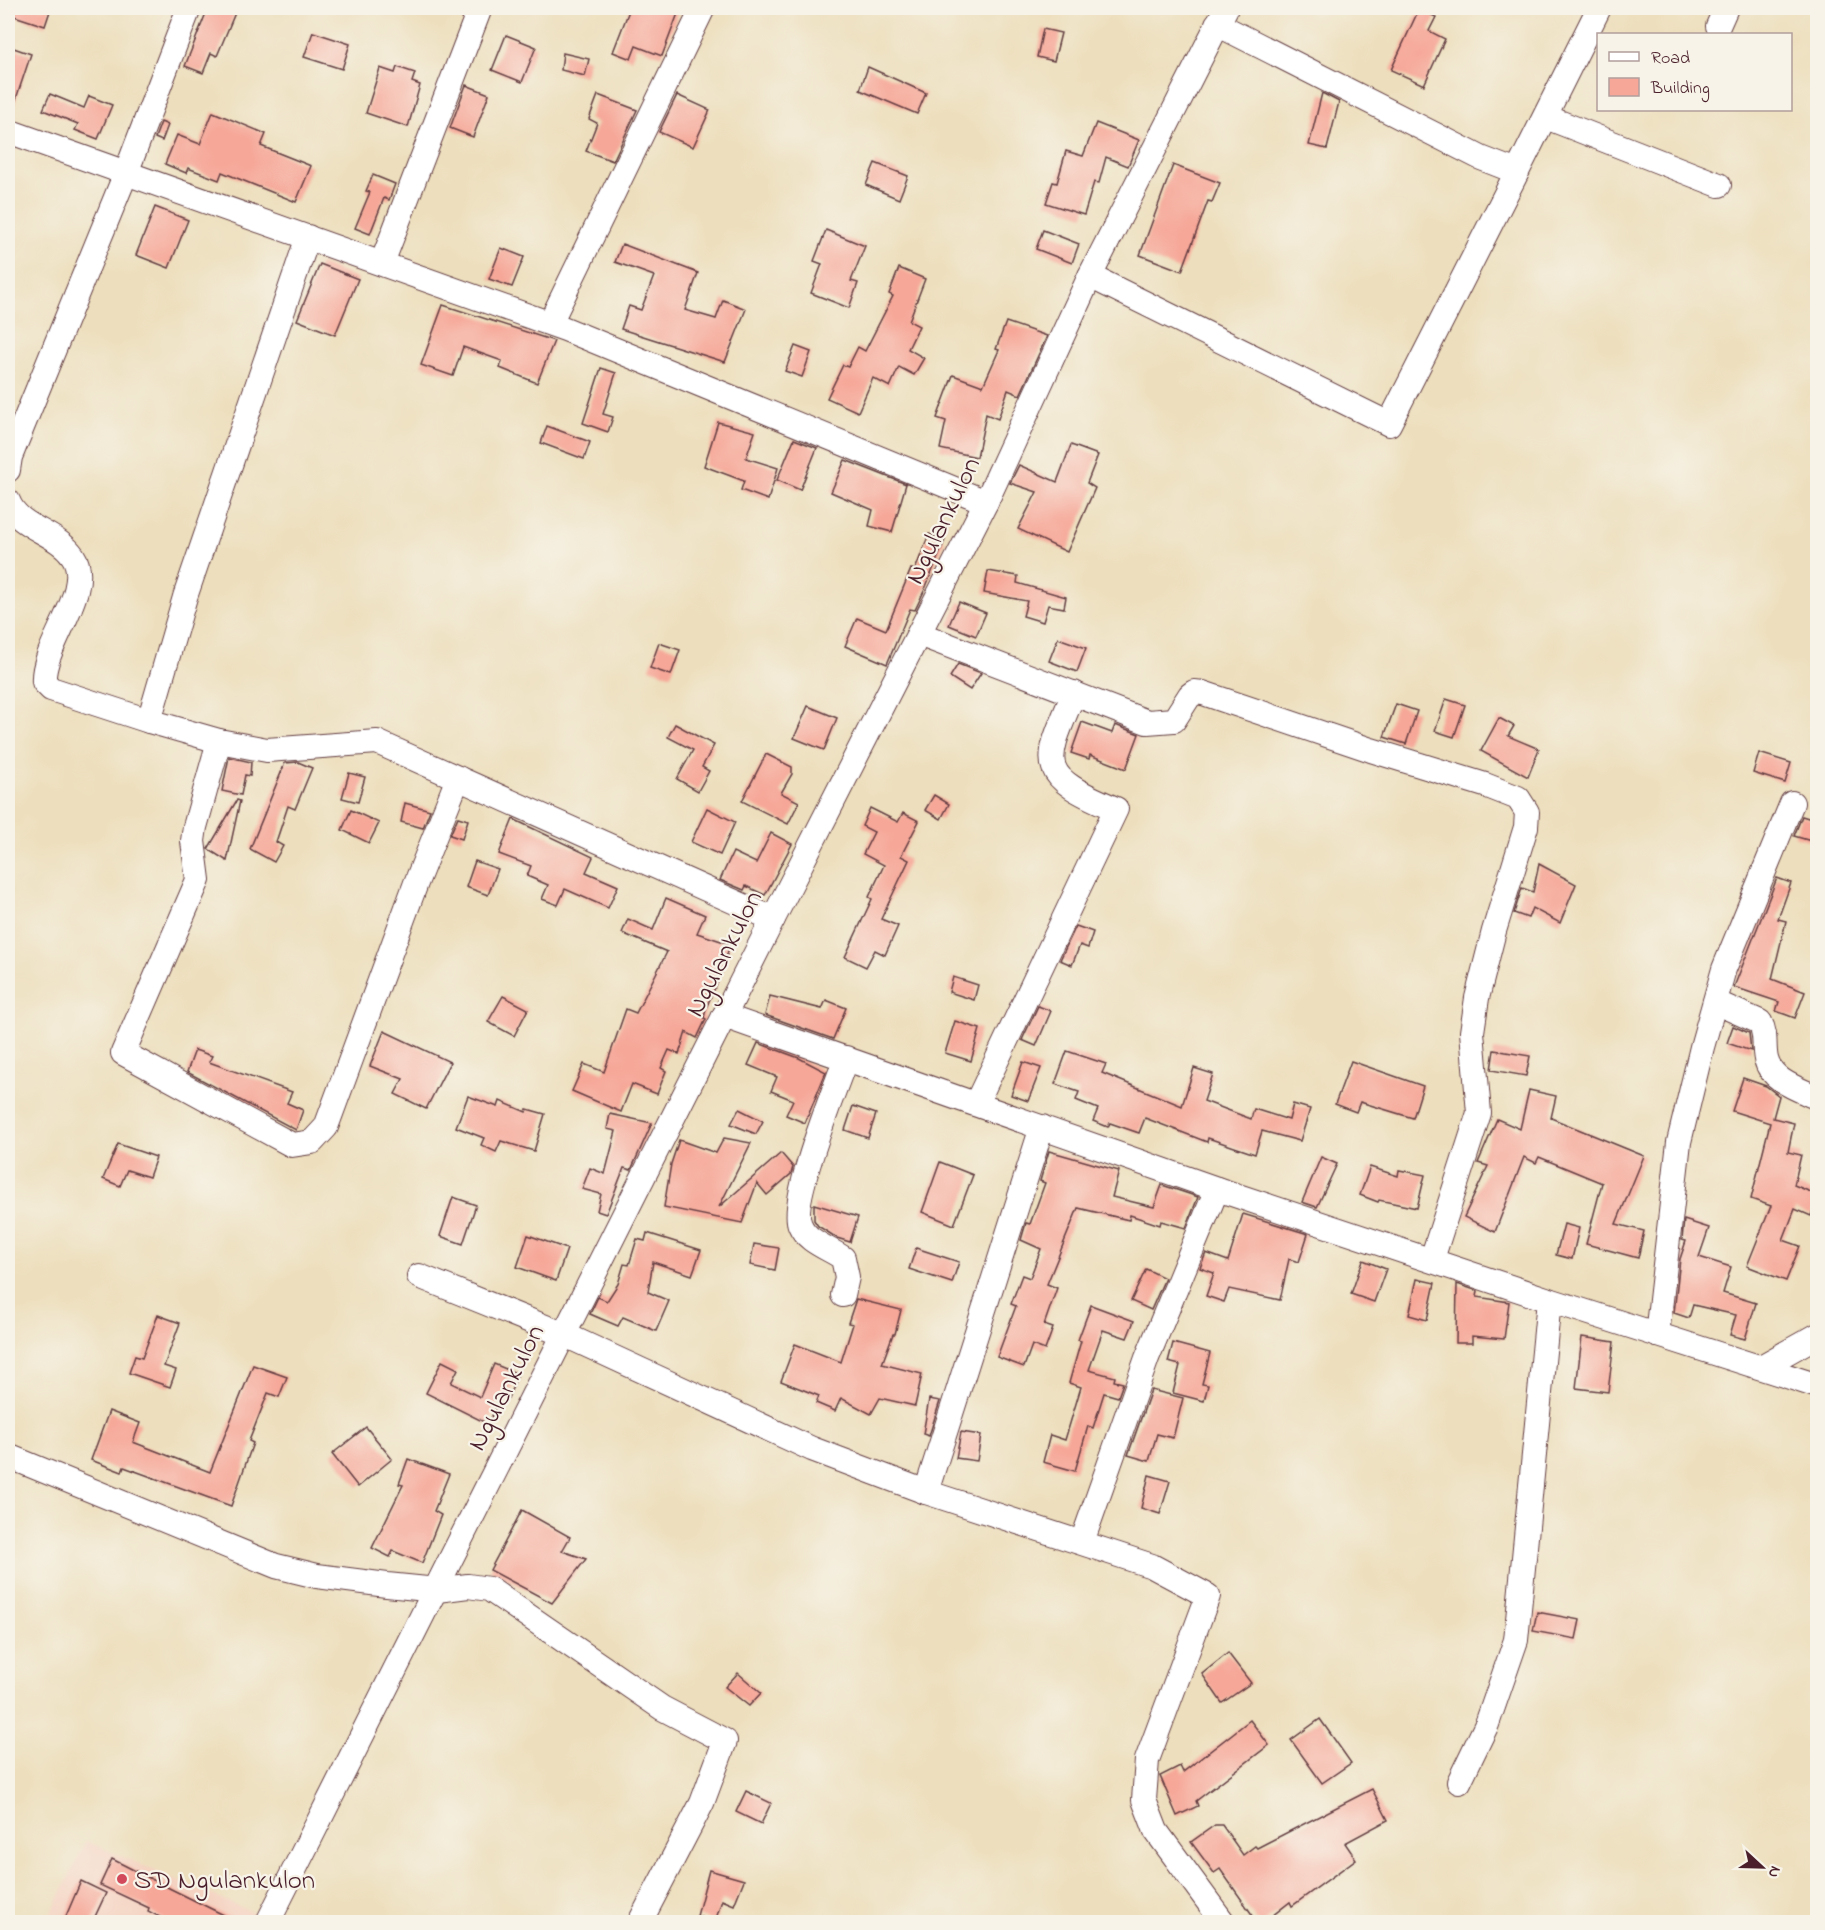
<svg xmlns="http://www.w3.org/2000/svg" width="1825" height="1930" font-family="'Indie Flower',sans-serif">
<rect width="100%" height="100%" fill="#f7f3e8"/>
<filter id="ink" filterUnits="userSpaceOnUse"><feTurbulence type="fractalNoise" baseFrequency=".0167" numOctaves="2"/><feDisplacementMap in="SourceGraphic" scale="12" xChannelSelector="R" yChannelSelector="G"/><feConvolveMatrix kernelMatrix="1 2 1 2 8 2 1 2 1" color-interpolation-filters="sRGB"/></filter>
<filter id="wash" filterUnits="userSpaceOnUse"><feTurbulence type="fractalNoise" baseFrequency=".008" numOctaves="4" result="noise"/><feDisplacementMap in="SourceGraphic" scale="24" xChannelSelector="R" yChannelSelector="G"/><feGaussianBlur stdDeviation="1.35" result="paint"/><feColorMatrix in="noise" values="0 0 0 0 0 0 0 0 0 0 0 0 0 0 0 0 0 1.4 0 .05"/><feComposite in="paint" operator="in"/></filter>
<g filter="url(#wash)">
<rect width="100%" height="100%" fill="#eddfbd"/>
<!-- built -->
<polygon fill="#f5d3c2" points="86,1841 266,1918 264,1922 47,1922"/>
<g id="blocks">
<!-- building -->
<g fill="#f6a798">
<polygon points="8,8 51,8 45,26 8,14"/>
<polygon points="208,8 237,8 217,56 211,53 203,73 185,66"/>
<polygon points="630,8 680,8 662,56 636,46 631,59 613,52"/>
<polygon points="1419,9 1436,17 1429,31 1445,39 1424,85 1391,70"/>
<polygon points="1043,29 1061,33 1054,61 1037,57"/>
<polygon points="313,32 350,44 342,69 304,57"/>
<polygon points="506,35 536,47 522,82 492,70"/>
<polygon points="8,46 31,54 10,117 8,116"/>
<polygon points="563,53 589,59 585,76 561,70"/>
<polygon points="397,67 415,73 412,82 420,85 408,127 366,113 380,68 395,73"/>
<polygon points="868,67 926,93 917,114 860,90"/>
<polygon points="466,85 489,94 473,137 450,128"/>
<polygon points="1322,93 1339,102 1327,149 1309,145"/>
<polygon points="50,94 84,108 89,96 112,105 98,139 75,130 78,124 43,110"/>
<polygon points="598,95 637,110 613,161 586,151 597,123 589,119"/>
<polygon points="677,95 710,110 693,147 659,132"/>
<polygon points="213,112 266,134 261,146 311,166 296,202 222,172 219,180 188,168 186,173 165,164 177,135 200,144"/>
<polygon points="161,122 168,125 162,141 155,138"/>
<polygon points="1096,123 1139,140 1128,166 1106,157 1099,183 1094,182 1084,215 1046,203 1053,182 1057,183 1066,151 1083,156"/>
<polygon points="875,163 908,176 899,199 866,185"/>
<polygon points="1173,165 1220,183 1212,202 1208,201 1182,271 1140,255"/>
<polygon points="373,175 395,184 389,200 384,198 370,234 355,228 370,192 366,191"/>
<polygon points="155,207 188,220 169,268 136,255"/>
<polygon points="826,230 865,246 851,281 858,283 849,308 811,293 822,264 814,261"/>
<polygon points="1043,230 1079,244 1072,263 1036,249"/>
<polygon points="622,244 698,273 685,310 716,319 723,300 746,309 725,362 621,329 629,306 641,310 654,276 615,262"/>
<polygon points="501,248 524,257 512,287 489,279"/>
<polygon points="320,264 358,279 335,335 297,320"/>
<polygon points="899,268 925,279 909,321 919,326 908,349 924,358 914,375 899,367 890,387 873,378 858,412 827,398 843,365 848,367 858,347 865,351 893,296 889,294"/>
<polygon points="443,305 554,341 537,383 500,368 502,361 463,347 453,376 421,365"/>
<polygon points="1006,322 1047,336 1020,395 1008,390 998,419 986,414 977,457 940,449 946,421 937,418 953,375 983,386 999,350 996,349"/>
<polygon points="795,346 811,352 802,377 785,371"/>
<polygon points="601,368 616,373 603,414 613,417 608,432 583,423"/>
<polygon points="718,422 755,432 746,458 778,468 768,500 741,490 744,481 704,466"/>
<polygon points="547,426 590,442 584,459 541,443"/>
<polygon points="794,439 817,448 800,490 777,480"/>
<polygon points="1071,445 1098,455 1087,483 1095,488 1067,552 1018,529 1037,492 1010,483 1019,465 1057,482"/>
<polygon points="845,460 906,484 892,532 869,526 873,510 831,492"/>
<polygon points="929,534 945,540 925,589 915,610 910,609 887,664 845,646 857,618 886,630 911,569 915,570"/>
<polygon points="988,571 1018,576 1017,583 1066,597 1064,608 1048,605 1043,622 1023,616 1027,601 984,593"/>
<polygon points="959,602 986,613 976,636 949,625"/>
<polygon points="1058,638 1086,648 1077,672 1049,661"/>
<polygon points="659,643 680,650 671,675 650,668"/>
<polygon points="958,664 981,673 970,690 950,677"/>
<polygon points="1446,699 1465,705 1454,737 1435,731"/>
<polygon points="1396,704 1417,711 1406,744 1384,737"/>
<polygon points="808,706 837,718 824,750 794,738"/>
<polygon points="1499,718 1514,726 1508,736 1539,749 1528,777 1481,751"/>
<polygon points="1082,722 1112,733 1115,725 1139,734 1126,769 1090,755 1089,759 1071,753"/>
<polygon points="675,724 714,745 702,767 709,771 698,791 677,779 693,750 668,737"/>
<polygon points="1759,753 1791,763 1785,783 1753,773"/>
<polygon points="766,754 792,767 792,774 781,793 799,802 788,824 742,801"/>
<polygon points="229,757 251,762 250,776 245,775 241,795 222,791"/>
<polygon points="298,762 312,768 295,809 288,806 276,842 283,846 274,862 250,849 285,763"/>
<polygon points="349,773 365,777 358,802 342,798"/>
<polygon points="934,795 949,804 941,819 925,810"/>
<polygon points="237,800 240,801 227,861 208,849"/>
<polygon points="405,803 430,810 423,828 401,822"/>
<polygon points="707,808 735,822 720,855 691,842"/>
<polygon points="870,808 898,822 903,813 919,821 901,856 909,860 881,919 898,926 885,955 875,950 866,967 845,957 872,899 869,897 884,865 863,854 874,832 862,826"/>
<polygon points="351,810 379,823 369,843 342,830"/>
<polygon points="1802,816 1818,821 1818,843 1794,836"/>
<polygon points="458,817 468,820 462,839 450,835"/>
<polygon points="513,819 593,857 586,872 618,886 608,908 565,889 558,905 542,899 548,885 527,876 531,866 499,854"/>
<polygon points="771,833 792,844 765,895 746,886 744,890 720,880 733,852 756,863"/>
<polygon points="475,861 498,869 488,895 466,887"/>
<polygon points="1539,864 1576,884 1560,923 1532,908 1528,918 1514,913 1522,888 1533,892"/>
<polygon points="1777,878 1791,883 1778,919 1786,921 1772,979 1805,992 1795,1018 1776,1011 1779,1002 1734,987"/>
<polygon points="666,898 705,915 697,933 730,944 722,972 706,1008 704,1018 706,1019 697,1038 686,1032 679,1054 669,1050 661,1068 666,1071 657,1094 632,1084 621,1112 572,1091 584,1064 604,1072 626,1009 636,1013 667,952 622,933 628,919 653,930"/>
<polygon points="1076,926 1093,932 1088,948 1080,945 1072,965 1060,960"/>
<polygon points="953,977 978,985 974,1000 949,992"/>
<polygon points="503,996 528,1009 514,1036 488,1022"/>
<polygon points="770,996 822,1009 826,1000 846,1008 833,1039 765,1015"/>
<polygon points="1038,1006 1051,1011 1036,1046 1022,1040"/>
<polygon points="955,1021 980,1029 971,1061 945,1053"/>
<polygon points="1733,1026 1749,1033 1751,1051 1727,1043"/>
<polygon points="384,1031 450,1062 426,1109 395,1094 403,1079 370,1066"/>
<polygon points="758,1043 799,1058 826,1072 805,1123 786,1115 793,1100 771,1091 777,1077 748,1065"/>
<polygon points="195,1050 212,1056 209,1062 292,1092 287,1103 303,1110 296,1130 187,1072"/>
<polygon points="1494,1050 1530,1056 1526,1076 1491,1070"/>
<polygon points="1067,1051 1106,1064 1102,1073 1182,1106 1194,1068 1213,1074 1204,1101 1251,1119 1254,1109 1289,1120 1293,1104 1310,1109 1300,1141 1262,1131 1255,1154 1208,1138 1207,1142 1145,1118 1139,1133 1110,1123 1108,1127 1093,1121 1098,1109 1076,1100 1079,1092 1055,1084"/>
<polygon points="1351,1061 1423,1086 1413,1118 1360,1102 1356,1112 1335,1104"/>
<polygon points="1023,1062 1041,1068 1028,1101 1011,1095"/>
<polygon points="1743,1078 1766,1086 1779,1096 1773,1118 1794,1123 1788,1152 1801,1155 1794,1185 1818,1195 1811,1216 1795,1209 1783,1240 1800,1246 1786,1281 1747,1266 1771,1206 1751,1199 1770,1123 1732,1111"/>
<polygon points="1529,1090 1556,1096 1551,1118 1644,1156 1616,1224 1644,1231 1638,1258 1586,1244 1602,1183 1539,1157 1536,1163 1524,1157 1495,1232 1464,1217 1488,1166 1478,1163 1497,1119 1520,1129"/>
<polygon points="468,1096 498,1107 500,1101 526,1112 527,1109 545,1114 534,1151 501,1141 496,1152 481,1145 484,1138 456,1127"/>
<polygon points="853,1106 876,1114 868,1138 845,1130"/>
<polygon points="739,1109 763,1121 756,1134 731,1124"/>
<polygon points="610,1114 652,1123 631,1170 624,1168 606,1214 597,1211 601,1194 582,1189 590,1168 605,1174 616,1131 607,1129"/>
<polygon points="724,1138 751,1143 719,1207 781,1153 793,1167 791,1174 767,1195 757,1183 742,1223 664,1207 671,1164 679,1140 716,1153"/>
<polygon points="118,1144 156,1157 149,1177 127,1170 120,1186 103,1179"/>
<polygon points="1049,1151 1119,1171 1112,1197 1154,1207 1162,1185 1198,1197 1186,1228 1161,1221 1160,1225 1130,1215 1129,1220 1078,1208 1047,1284 1057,1288 1044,1325 1053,1328 1045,1350 1032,1345 1024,1367 997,1357 1016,1306 1011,1304 1022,1275 1030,1278 1041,1249 1021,1240 1026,1223 1030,1224 1045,1183 1040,1181"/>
<polygon points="1321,1157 1337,1164 1317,1207 1302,1202"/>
<polygon points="940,1162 973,1175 954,1225 922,1212"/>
<polygon points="1370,1167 1398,1176 1399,1170 1425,1175 1417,1208 1379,1200 1378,1202 1360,1195"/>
<polygon points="453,1197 476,1205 463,1244 440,1236"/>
<polygon points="814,1204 858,1217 850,1242 837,1238 818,1226 814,1220"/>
<polygon points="1243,1214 1308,1234 1299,1262 1289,1259 1280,1300 1229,1289 1224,1302 1206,1296 1214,1273 1200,1268 1206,1253 1228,1261"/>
<polygon points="1684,1220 1709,1228 1699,1257 1731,1267 1723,1293 1756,1303 1745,1339 1730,1335 1736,1315 1693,1305 1689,1318 1674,1313 1680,1259 1686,1241 1682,1240"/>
<polygon points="1564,1224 1579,1228 1572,1259 1556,1255"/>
<polygon points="647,1233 701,1250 692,1275 653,1262 648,1292 669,1301 656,1331 623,1317 618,1326 590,1314 598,1297 607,1301 618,1284 624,1264 629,1265 637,1239 645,1241"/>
<polygon points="528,1235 567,1249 556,1281 517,1267"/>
<polygon points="754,1244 779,1248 775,1270 750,1265"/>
<polygon points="916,1248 959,1262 952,1283 909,1269"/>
<polygon points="1363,1260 1386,1269 1374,1302 1351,1294"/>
<polygon points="1146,1269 1165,1278 1151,1310 1131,1301"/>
<polygon points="1417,1279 1435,1283 1427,1320 1409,1315"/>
<polygon points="1457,1284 1478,1291 1477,1297 1509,1302 1504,1339 1472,1336 1472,1343 1456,1343"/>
<polygon points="856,1299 901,1310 895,1334 893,1334 882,1364 922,1374 915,1406 880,1398 871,1414 841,1398 835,1411 816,1403 819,1396 781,1381 795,1344 841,1362 853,1324 848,1323"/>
<polygon points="1091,1305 1134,1321 1127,1338 1103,1330 1089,1370 1115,1377 1114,1381 1123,1383 1118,1397 1104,1393 1093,1428 1088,1426 1075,1471 1043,1462 1050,1435 1065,1440 1081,1387 1069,1383 1081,1341 1078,1340"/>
<polygon points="158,1315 180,1323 164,1366 176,1370 170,1387 129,1373 135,1356 142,1358"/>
<polygon points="1582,1337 1614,1342 1608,1392 1576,1388"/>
<polygon points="1173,1343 1210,1353 1202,1384 1208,1385 1204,1401 1173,1393 1180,1365 1168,1362"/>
<polygon points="442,1361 458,1369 451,1383 480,1397 494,1364 518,1374 508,1398 502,1395 488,1424 426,1393"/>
<polygon points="253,1365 287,1377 279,1397 268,1393 249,1441 253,1443 231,1506 124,1467 122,1472 91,1460 109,1411 140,1423 133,1442 210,1472"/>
<polygon points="1151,1390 1183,1398 1173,1438 1157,1434 1149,1461 1128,1455"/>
<polygon points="929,1399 940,1401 929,1436 923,1434"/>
<polygon points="366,1427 392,1459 358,1487 332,1454"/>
<polygon points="961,1432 981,1435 977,1461 956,1458"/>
<polygon points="408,1459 449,1474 434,1511 441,1515 422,1563 393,1551 390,1557 372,1548 403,1485 399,1484"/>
<polygon points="1149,1475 1170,1481 1160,1514 1141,1508"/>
<polygon points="522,1510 570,1537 562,1551 586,1559 552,1603 490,1570"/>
<polygon points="1537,1612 1580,1620 1576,1639 1533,1631"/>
<polygon points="1228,1653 1251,1683 1222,1703 1202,1674"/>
<polygon points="738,1673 761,1693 749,1706 725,1687"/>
<polygon points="1320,1719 1351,1763 1322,1783 1291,1740"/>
<polygon points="1250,1720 1269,1745 1196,1801 1198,1806 1177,1816 1160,1776 1180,1766 1183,1772"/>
<polygon points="1372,1789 1388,1820 1345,1843 1356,1859 1292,1906 1290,1902 1263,1923 1258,1923 1220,1869 1214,1873 1191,1842 1215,1825 1222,1825 1243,1855 1255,1846 1257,1848"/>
<polygon points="746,1791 771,1803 761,1824 736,1812"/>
<polygon points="112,1859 171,1889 240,1923 171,1923 148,1911 149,1908 100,1885"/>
<polygon points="709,1870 744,1880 734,1905 722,1900 715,1922 697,1916"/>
<polygon points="81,1881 106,1893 92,1923 63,1923"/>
</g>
</g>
</g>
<g filter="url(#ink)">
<use href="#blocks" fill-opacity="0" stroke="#623c41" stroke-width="1.5"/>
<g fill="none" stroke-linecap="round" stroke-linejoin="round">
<!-- minor casing -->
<g stroke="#623c41" stroke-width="26">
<g id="minor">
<polyline points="1217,24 1481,158 1517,172 1599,8"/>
<polyline points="1718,26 1726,8"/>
<polyline points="1546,117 1719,185"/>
<polyline points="8,131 565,329 986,502"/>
<polyline points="308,237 185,597 149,721 219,741 267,750 377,742 773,919"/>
<polyline points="382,263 480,8"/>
<polyline points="1090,276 1389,424 1517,172"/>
<polyline points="550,323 703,8"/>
<polyline points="8,470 10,457 126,173 189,8"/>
<path d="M 8,501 C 18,528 57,532 73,556 C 95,589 41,646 44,682 L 51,689 L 149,721"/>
<polyline points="919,634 1147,722 1174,720 1190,695 1194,692 1203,693 1371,750 1485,785 1518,798 1527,812 1526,827 1494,931 1477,998 1472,1032 1479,1113 1432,1259"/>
<polyline points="219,741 195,827 193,841 198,880 123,1053 292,1145 312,1142 326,1127 416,883 458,778"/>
<path d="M 1715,1002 L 1760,1022 C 1767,1035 1763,1046 1766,1059 C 1771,1081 1799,1089 1818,1098"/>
<polyline points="724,1016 1217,1189 1549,1300 1818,1386"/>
<path d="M 976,1104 L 1116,809 C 1036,775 1043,766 1074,693"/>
<polyline points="419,1276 565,1335 812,1449 926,1492 1152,1566 1208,1596 1147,1760 1144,1800 1156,1831 1223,1922"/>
<path d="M 843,1295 L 847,1277 L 843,1258 C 829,1248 807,1242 800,1225 C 789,1201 835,1089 846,1058"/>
<polyline points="1657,1335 1679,1142 1702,1047 1724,969 1792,803"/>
<polyline points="1761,1367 1818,1335"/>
<polyline points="8,1456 276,1566 317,1576 387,1585 437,1590 468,1586 489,1589 662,1708 725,1741 702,1803 640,1922"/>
<polyline points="926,1492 1042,1127"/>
<polyline points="1082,1542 1147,1358 1217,1189"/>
<polyline points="1459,1782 1487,1724 1516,1640 1549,1300"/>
<polyline points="268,1922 773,919 986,502 1090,276 1226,8"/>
</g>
</g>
<!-- minor -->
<use href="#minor" stroke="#fff" stroke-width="24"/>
</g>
</g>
<!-- markers -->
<circle fill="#d1495b" stroke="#f7f3e8" stroke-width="2" cx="122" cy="1879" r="6"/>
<g text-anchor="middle" stroke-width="4.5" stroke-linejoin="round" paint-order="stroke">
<!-- street labels -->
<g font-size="27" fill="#4a1f2b" stroke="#f7f3e8">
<text transform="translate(942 520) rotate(-64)" y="9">Ngulankulon</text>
<text transform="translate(723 953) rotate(-63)" y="9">Ngulankulon</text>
<text transform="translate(505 1387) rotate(-63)" y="9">Ngulankulon</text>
</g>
<!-- poi labels -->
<g font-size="27" fill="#4a1f2b" stroke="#f7f3e8" text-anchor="start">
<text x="134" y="1888">SD Ngulankulon</text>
</g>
</g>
<!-- margin -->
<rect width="1825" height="1930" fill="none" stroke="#f7f3e8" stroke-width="30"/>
<!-- legend -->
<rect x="1597" y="33" width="195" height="78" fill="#f7f3e8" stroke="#b29e9c" stroke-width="1.5"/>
<rect x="1609" y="52" width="30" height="9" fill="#ffffff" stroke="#b29e9c" stroke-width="1.5"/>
<text x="1651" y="63" font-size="18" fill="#4a1f2b">Road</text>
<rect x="1609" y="78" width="30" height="18" fill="#f6a798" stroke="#b29e9c" stroke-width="1.5"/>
<text x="1651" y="93" font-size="18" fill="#4a1f2b">Building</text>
<!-- north arrow -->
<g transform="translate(1762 1867) rotate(112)" stroke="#f7f3e8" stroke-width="4.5" paint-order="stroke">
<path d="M0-4.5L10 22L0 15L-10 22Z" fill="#4a1f2b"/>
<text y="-9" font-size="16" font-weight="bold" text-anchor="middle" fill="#4a1f2b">N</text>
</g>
</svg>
